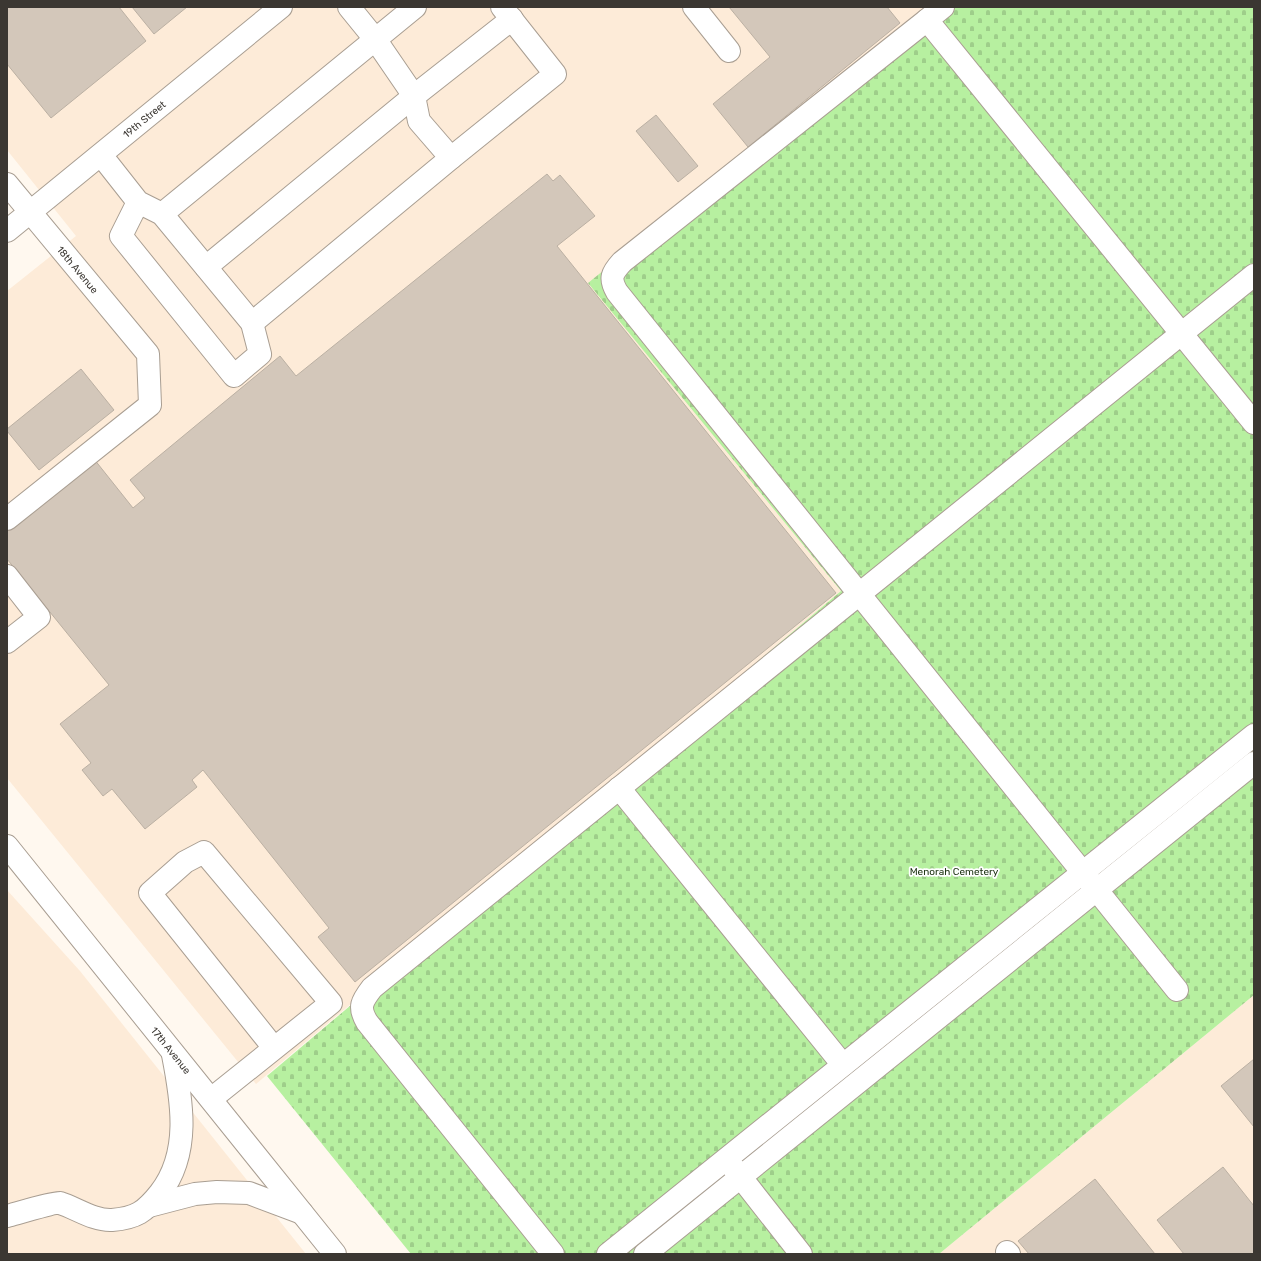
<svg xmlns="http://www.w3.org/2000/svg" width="1261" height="1261" font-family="Rubik,sans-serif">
<defs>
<pattern id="cemetery-stones" width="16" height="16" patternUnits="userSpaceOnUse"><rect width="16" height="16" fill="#b7f0a0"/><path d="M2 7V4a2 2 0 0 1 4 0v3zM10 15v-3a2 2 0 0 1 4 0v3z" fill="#9ece8a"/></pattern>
</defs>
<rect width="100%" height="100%" fill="#fff8ef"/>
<!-- built -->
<g fill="#fdebd8">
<polygon points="7,7 929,7 589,283 841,591 256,1084 7,778 7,291 76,236 7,150"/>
<polygon points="7,890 80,971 306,1254 7,1254"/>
<polygon points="1254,995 1254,1254 939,1254"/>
</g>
<!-- cemetery -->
<polygon fill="url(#cemetery-stones)" points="929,7 1254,7 1254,995 939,1254 411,1254 267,1076 841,591 588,283"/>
<!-- building -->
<g fill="#d3c7ba" stroke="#bbb0a3">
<polygon points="7,7 119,7 146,41 51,118 7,64"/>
<polygon points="132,7 187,7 154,34"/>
<polygon points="729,7 887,7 900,23 748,147 713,104 770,57"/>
<polygon points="656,115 698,166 678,182 636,131"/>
<polygon points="547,174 553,181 560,175 595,216 557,246 836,593 355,982 318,937 329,928 203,770 192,780 197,787 145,829 112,789 103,796 82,770 91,763 60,724 109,685 7,559 7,530 94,459 133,508 145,498 130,480 280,356 296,376"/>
<polygon points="81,369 114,410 39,470 7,431 7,429"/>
<polygon points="1254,1059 1254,1127 1221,1086"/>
<polygon points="1223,1167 1254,1206 1254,1254 1184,1254 1157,1220"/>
<polygon points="1095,1179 1155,1254 1029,1254 1018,1241"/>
</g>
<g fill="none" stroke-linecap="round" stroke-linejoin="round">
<!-- minor casing -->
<g stroke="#a99e92" stroke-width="24">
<g id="minor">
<polyline points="349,7 375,39 414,96 419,121 451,158"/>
<polyline points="694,7 729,51"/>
<polyline points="943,7 927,20 1254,423"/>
<path d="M 927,20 L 622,262 C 612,273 609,278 617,292 L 1177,990"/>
<polyline points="101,155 138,202 162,214 252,323 260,354 234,376 121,236 138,202"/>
<path id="s1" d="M 7,184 L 148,354 L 150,405 L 7,519"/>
<polyline points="162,214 415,7"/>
<path id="s2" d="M 7,231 L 281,7"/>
<polyline points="206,267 414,96 512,19"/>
<polyline points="252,323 451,158 555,74 502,7"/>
<polyline points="7,576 39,617 7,642"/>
<polyline points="619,788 843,1065"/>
<path id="s3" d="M 7,846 L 335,1254"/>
<polyline points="211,1099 331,1003 204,852 185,862 150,893 274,1048"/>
<polyline points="732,1166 801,1254"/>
<polyline points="149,1206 195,1194 217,1192 249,1193 302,1213"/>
<path d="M 7,1216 C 15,1214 55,1202 60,1203 C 76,1208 94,1221 112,1220 C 136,1218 145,1212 160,1193 C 191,1153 182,1101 173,1055"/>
<polyline points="1007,1252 1009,1254"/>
<path d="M 553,1254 L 367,1022 C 358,1007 362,1001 372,988 L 1254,275"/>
<polyline points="608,1254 1254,735"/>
<polyline points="645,1254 1254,763"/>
</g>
</g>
<!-- minor -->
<use href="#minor" stroke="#fff" stroke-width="22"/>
</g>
<g text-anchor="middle" stroke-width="3.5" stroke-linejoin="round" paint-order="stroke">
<!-- street labels -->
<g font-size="10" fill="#3b3732" stroke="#fff">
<text dy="4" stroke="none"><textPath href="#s2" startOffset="177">19th Street</textPath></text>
<text dy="4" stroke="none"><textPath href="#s1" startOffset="111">18th Avenue</textPath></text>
<text dy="4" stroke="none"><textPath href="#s3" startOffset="262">17th Avenue</textPath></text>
</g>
<!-- park labels -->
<g font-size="10" fill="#19300e" stroke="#fff">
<text x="954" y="875">Menorah Cemetery</text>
</g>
</g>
<!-- border -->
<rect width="1261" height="1261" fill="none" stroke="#3b3732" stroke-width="16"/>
</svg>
